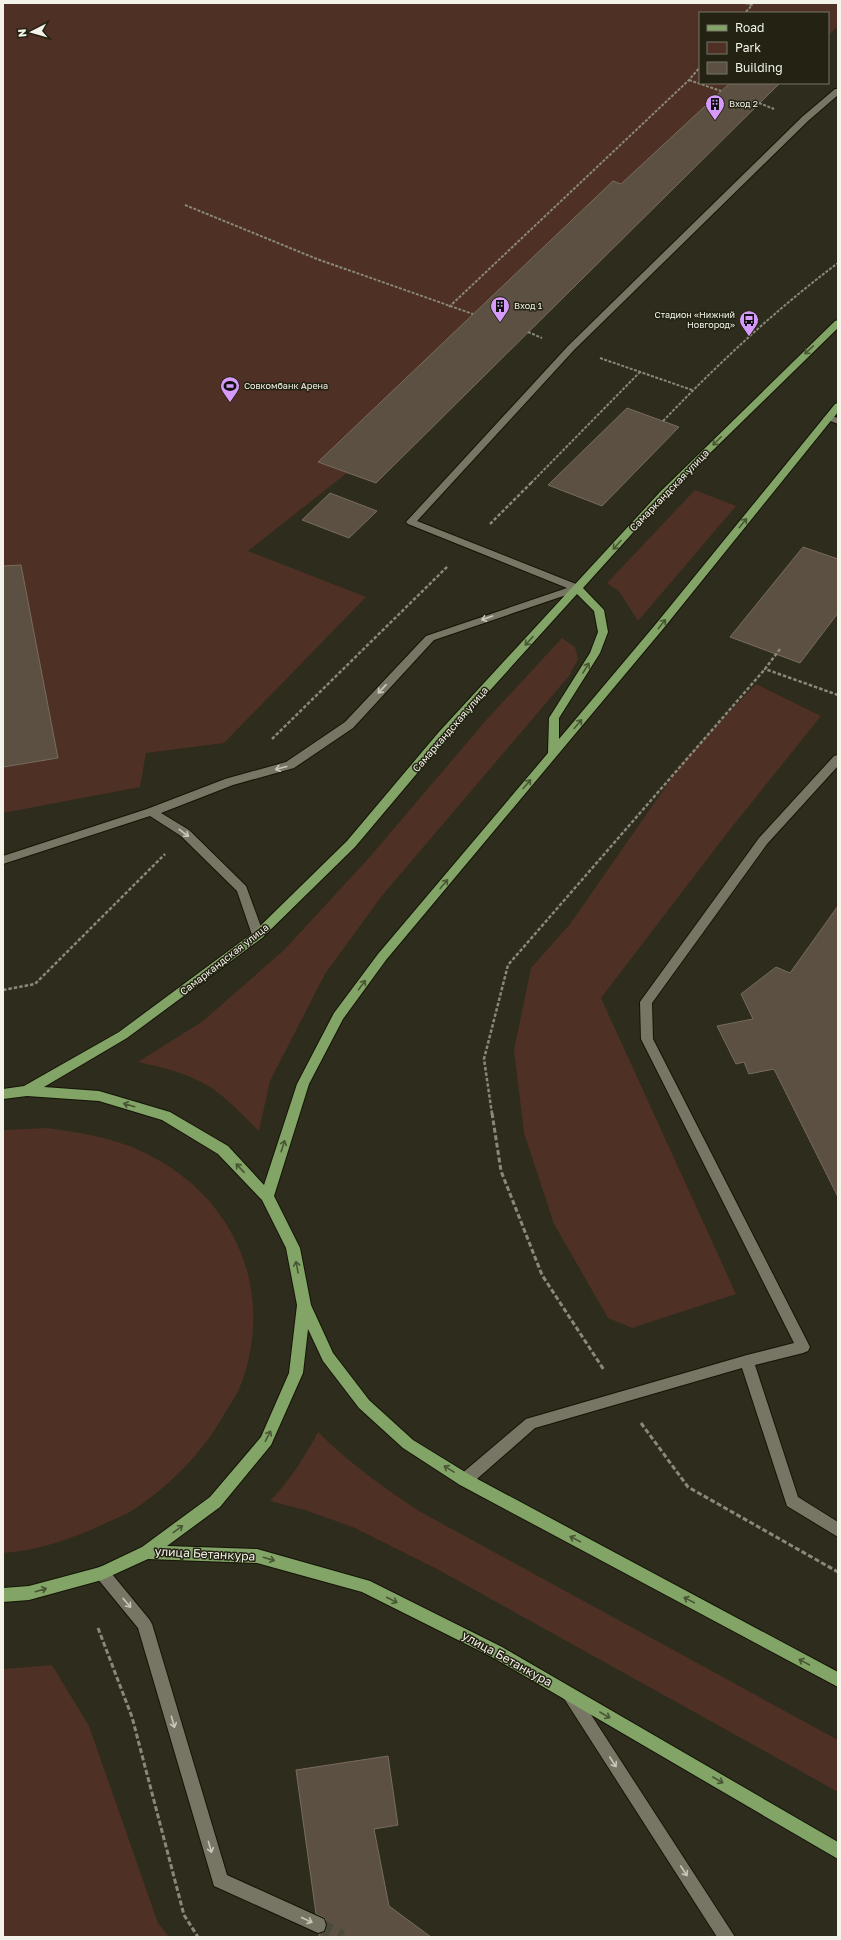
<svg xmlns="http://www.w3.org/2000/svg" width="841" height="1940" font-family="'Golos Text',sans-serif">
<rect width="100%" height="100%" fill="#2d2c1d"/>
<!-- green -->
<g fill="#4e3024">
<polygon points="3,3 838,3 838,26 828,36 828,13 700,13 700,83 780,83 376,483 347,473 248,551 366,597 224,743 146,753 140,787 3,813"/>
<polygon points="695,490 736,506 638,621 619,591 607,583"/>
<path d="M 562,638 L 575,647 L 578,659 L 569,676 L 381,897 L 325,974 L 270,1081 L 259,1131 C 243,1116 223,1093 203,1083 C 183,1072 160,1067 138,1062 L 203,1021 L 284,950 L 368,859 L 488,718 Z"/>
<polygon points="756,684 821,716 728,832 601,998 736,1294 632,1328 608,1318 554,1224 524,1133 514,1050 531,968 570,924 685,759"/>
<path d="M 47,1128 C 80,1133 113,1137 143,1152 C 235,1195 277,1292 240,1387 C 236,1396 231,1404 226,1411 C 204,1452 169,1487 130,1512 C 121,1517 111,1520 102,1525 C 71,1539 37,1551 3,1553 L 3,1130 Z"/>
<path d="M 318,1432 C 349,1463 383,1487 419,1511 L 838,1740 L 838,1792 L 437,1569 L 355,1528 L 305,1510 L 270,1501 C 290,1480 304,1458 318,1432 Z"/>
<polygon points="52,1665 89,1726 158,1923 169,1937 3,1937 3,1669"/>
</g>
<!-- building -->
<g fill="#5b5042" stroke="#776c5d">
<polygon points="730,83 780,83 376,483 318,462 613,181 621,184"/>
<polygon points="627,408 679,427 602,506 548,485"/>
<polygon points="330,493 377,511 349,538 302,520"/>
<polygon points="803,547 838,559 838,613 800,663 730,637"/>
<polygon points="21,565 58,758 3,767 3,566"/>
<polygon points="838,906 838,1197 774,1069 749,1074 744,1062 736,1064 717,1026 753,1019 741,994 776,967 790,973"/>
<polygon points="388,1756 398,1825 374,1829 389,1906 431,1937 319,1937 319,1934 325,1931 327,1925 325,1918 316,1914 296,1770"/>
</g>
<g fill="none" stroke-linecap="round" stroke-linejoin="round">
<!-- minor-tunnel -->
<polyline stroke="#4b4a3c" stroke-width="14" stroke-dasharray="14 8" stroke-linecap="butt" points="318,1925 342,1937"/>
<!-- minor casing -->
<g stroke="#151406" stroke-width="2">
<g id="minor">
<polygon points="835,89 838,89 838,95 808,121 574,350 417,521 581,586 582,588 581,590 434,640 353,728 294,768 233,785 161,813 189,830 246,886 264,935 262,938 254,938 252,935 237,891 181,836 150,816 3,864 3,856 147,809 225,779 286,762 345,722 426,636 567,588 408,524 406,522 568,346 802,117"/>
<polygon points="828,415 838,418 838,424 823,418"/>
<polygon points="838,755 838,766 767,844 652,1003 653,1039 810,1347 808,1351 803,1353 755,1365 798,1497 838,1522 838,1537 787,1506 742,1368 535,1428 470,1485 465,1486 460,1485 458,1480 460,1475 526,1419 747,1355 794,1343 641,1039 640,1002 642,999 759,838 834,756"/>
<polygon points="102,1566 107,1568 149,1619 152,1624 227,1875 324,1919 326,1925 324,1931 318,1933 214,1886 138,1628 97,1578 95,1573 97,1568"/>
<polygon points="570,1688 575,1690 735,1937 717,1937 565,1700 562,1695 565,1690"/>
</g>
</g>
<!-- major casing -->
<g stroke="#151406" stroke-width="2">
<path id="major" d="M 838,320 L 838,328 L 666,496 L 583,588 L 604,610 L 608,632 L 600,653 L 559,718 L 559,739 L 655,625 L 835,404 L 838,403 L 838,412 L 663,629 L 386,960 L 343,1019 L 309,1084 L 274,1196 L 300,1248 L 311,1305 L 333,1353 L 369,1400 L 413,1440 L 470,1475 L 838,1672 L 838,1687 L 460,1485 L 403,1448 L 359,1408 L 323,1361 L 308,1329 L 303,1373 L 271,1445 L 220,1507 L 167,1546 L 257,1549 L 370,1581 L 502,1647 L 838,1842 L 838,1859 L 492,1657 L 362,1592 L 257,1563 L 148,1559 L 102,1580 L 29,1600 L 3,1602 L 3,1588 L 29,1586 L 100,1567 L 142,1547 L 210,1497 L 261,1437 L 289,1373 L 297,1305 L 286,1248 L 262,1200 L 218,1154 L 162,1120 L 99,1101 L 27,1096 L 3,1099 L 3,1089 L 24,1086 L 119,1032 L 254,932 L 347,841 L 438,733 L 660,492 L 835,321 ZM 577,594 L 594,611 L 598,632 L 590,653 L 549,718 L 548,753 L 378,954 L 334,1013 L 297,1084 L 264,1185 L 228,1146 L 170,1112 L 99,1091 L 44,1087 L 127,1038 L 262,938 L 355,847 L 446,739 Z"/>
</g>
<!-- path-far2 -->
<g stroke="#89887b" stroke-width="2" stroke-dasharray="3 1.5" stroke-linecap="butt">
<polyline points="745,3 752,5 745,13"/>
<polyline points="689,80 721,91"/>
<polyline points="759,103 774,109"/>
<polyline points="185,205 317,259 473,314"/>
<polyline points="449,307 689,80 700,67"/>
<polyline points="528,332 542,338"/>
<polyline points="600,358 692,390"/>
<path d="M 663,421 C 718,364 775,310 838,263"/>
<polyline points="531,483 640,372"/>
</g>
<!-- path-far1 -->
<g stroke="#89887b" stroke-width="2.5" stroke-dasharray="3.5 2" stroke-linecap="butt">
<polyline points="490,524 532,482"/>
<polyline points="780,649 765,669 838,695"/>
<polyline points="272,739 448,566"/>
<polyline points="3,990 35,984 165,854"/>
<polyline points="492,1114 484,1059 508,965 765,669"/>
</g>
<!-- path -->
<g stroke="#89887b" stroke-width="3" stroke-dasharray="5 2.5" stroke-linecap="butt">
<polyline points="492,1113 501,1171 542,1275 604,1370"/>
<polyline points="641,1423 688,1487 838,1572"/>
<polyline points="98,1628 132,1717 184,1915 198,1937"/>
</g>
<!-- minor -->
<use href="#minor" fill="#777665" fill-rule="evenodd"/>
<!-- major -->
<use href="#major" fill="#82a466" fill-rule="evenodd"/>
</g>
<!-- one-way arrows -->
<defs><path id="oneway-shaft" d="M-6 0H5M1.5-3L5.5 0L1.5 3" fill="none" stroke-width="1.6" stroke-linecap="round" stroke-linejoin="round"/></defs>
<g stroke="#495634">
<use href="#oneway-shaft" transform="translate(809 350) rotate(137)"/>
<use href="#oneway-shaft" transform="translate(717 441) rotate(135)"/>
<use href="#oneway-shaft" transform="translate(743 523) rotate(-51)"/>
<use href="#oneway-shaft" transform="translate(617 545) rotate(132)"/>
<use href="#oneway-shaft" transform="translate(662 624) rotate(-51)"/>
<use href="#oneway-shaft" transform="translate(529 641) rotate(132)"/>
<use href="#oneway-shaft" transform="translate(586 668) rotate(-58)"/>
<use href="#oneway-shaft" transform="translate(578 724) rotate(-50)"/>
<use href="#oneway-shaft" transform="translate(527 784) rotate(-50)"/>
<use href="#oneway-shaft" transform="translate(444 884) rotate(-50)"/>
<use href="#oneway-shaft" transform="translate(362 985) rotate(-53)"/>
<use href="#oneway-shaft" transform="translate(129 1105) rotate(-164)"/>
<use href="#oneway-shaft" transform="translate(283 1146) rotate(-72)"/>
<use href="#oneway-shaft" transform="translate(240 1168) rotate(-133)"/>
<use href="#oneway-shaft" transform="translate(297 1267) rotate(-101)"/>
<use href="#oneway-shaft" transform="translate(268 1436) rotate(-63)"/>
<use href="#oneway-shaft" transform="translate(449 1469) rotate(-148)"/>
<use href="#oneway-shaft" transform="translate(178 1529) rotate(-36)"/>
<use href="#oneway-shaft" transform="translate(575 1539) rotate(-152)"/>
<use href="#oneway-shaft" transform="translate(269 1559) rotate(16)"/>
<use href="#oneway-shaft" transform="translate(41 1590) rotate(-16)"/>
<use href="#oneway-shaft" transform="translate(392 1600) rotate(27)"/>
<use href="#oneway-shaft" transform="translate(689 1600) rotate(-152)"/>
<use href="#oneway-shaft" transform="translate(804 1662) rotate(-152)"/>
<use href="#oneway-shaft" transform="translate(605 1715) rotate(30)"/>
<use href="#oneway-shaft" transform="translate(718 1780) rotate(30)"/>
</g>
<g stroke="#c8c7bb">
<use href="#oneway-shaft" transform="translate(487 618) rotate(161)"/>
<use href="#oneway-shaft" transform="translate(382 689) rotate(133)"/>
<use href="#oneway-shaft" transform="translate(281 768) rotate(165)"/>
<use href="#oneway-shaft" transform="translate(184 833) rotate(37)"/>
<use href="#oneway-shaft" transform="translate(127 1603) rotate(50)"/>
<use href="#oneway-shaft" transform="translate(173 1722) rotate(74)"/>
<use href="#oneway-shaft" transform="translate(613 1762) rotate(57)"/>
<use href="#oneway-shaft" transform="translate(210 1847) rotate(74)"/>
<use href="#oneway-shaft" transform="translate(684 1871) rotate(57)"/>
<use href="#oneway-shaft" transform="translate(307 1920) rotate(25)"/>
</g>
<!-- icons -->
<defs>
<g id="building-pin" transform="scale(1)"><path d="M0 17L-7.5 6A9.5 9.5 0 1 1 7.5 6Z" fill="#d69bfa" stroke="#232213"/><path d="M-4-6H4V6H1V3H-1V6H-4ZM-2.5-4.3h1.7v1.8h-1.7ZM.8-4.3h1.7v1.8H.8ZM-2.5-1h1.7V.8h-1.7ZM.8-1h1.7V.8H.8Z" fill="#111"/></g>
<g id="bus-pin" transform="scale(1)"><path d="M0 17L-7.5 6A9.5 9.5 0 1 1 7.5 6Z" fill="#d69bfa" stroke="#232213"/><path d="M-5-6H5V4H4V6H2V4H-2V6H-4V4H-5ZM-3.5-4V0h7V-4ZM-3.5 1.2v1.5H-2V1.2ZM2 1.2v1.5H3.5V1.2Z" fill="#111"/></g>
<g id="stadium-pin" transform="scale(1)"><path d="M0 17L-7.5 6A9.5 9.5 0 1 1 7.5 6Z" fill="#d69bfa" stroke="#232213"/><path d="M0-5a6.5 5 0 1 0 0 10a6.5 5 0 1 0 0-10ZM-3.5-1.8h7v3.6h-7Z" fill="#111"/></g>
</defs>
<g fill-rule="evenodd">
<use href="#building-pin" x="715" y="104"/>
<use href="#building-pin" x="500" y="306"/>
<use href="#bus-pin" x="749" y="320"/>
<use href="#stadium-pin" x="230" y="386"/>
</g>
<g text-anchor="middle" stroke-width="3" stroke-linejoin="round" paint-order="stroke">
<!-- far-poi labels -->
<g font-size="9" fill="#f3f3e9" stroke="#232213" text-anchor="start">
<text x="729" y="107">Вход 2</text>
<text x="514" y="309">Вход 1</text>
<text x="735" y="318" text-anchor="end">Стадион «Нижний<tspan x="735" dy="10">Новгород»</tspan></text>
<text x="244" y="389">Совкомбанк Арена</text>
</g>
<!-- street labels -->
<g font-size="10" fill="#f3f3e9" stroke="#232213">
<text transform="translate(669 490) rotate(-46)" y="4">Самаркандская улица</text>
<text transform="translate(450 729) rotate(-49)" y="4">Самаркандская улица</text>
<text transform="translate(224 959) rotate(-38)" y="4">Самаркандская улица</text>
</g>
<!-- near-street labels -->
<g font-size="12" fill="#f3f3e9" stroke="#232213">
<text transform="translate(205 1554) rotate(3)" y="4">улица Бетанкура</text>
<text transform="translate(507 1659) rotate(29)" y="4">улица Бетанкура</text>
</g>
</g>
<!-- border -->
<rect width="841" height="1940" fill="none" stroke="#f3f3e9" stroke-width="8"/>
<!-- legend -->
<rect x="699" y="12" width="130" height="72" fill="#232213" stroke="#767669"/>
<rect x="707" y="25" width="20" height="6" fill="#82a466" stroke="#767669"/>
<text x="735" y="32" font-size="12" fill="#f3f3e9">Road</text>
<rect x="707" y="42" width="20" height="12" fill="#4e3024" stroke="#767669"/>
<text x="735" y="52" font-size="12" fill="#f3f3e9">Park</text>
<rect x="707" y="62" width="20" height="12" fill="#5b5042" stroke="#767669"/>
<text x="735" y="72" font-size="12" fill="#f3f3e9">Building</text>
<!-- north arrow -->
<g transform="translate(32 32) rotate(264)" stroke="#232213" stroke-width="3" paint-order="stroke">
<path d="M0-3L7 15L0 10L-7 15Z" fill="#f3f3e9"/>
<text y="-6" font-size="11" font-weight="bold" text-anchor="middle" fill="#f3f3e9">N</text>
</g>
</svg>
